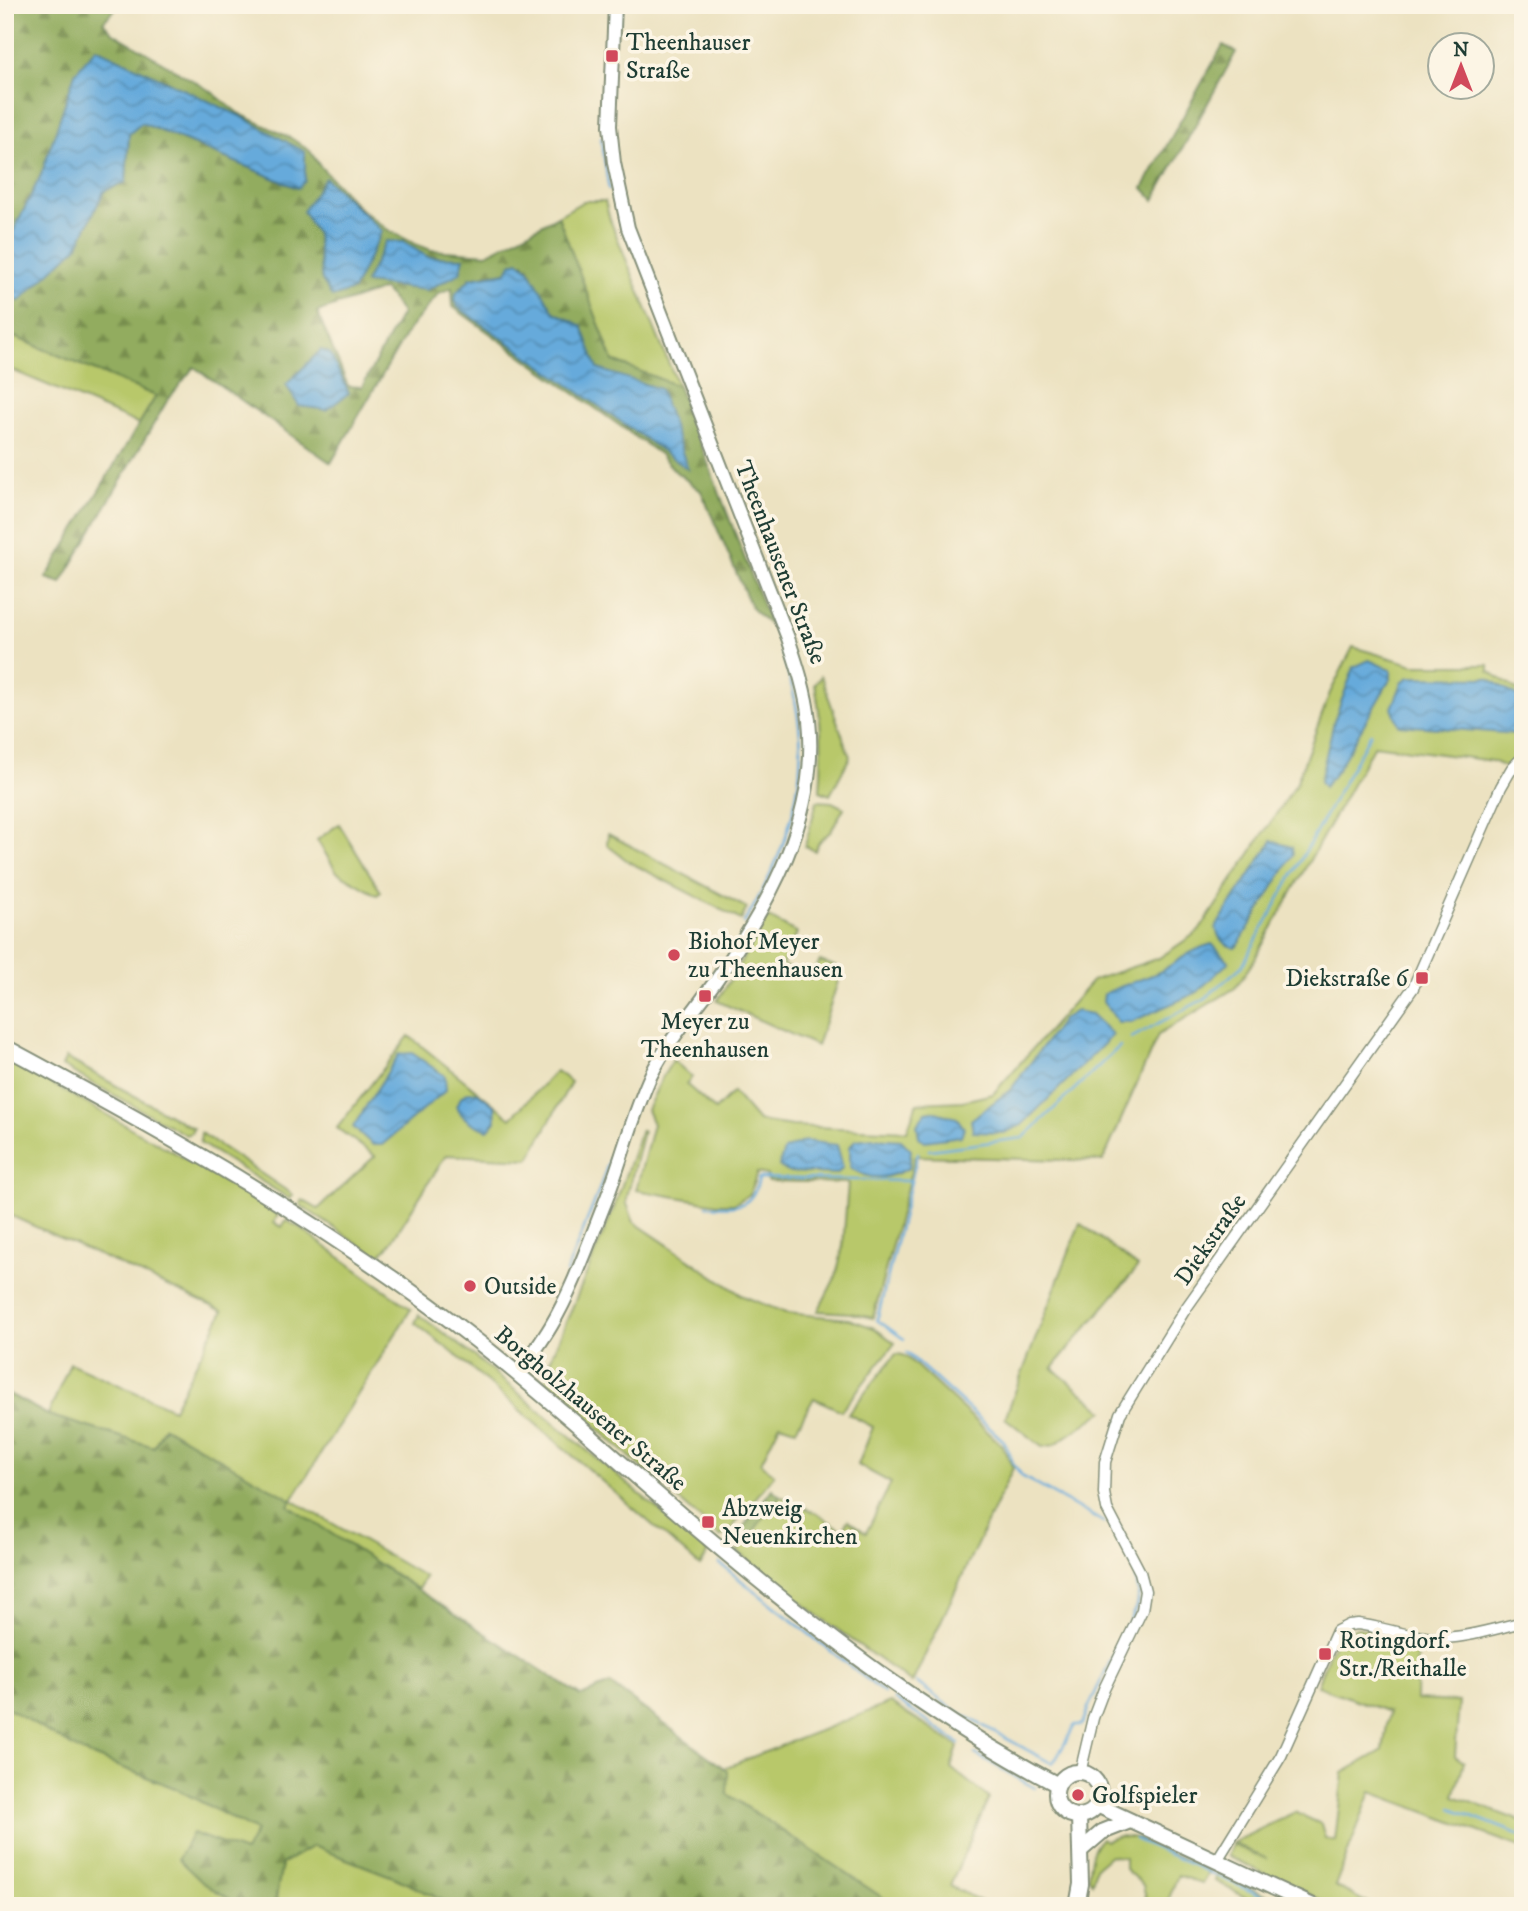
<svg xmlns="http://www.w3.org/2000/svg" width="1528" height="1911" font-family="'IM FELL DW Pica',serif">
<defs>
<pattern id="forest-firs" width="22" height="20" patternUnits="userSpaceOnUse" patternTransform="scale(1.75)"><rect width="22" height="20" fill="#92ac5e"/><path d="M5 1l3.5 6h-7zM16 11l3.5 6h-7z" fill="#778d4e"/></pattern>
<pattern id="water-waves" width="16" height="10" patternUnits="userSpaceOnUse" patternTransform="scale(1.75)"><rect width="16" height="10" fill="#66aadb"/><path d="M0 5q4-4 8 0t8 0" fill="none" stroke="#538cb2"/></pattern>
</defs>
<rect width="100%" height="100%" fill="#fcf5e5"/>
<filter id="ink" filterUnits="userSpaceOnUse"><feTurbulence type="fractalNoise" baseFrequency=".0143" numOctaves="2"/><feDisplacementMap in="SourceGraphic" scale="14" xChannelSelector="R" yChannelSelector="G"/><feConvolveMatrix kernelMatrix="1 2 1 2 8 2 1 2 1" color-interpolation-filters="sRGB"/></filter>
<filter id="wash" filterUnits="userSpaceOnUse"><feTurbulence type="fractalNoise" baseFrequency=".00686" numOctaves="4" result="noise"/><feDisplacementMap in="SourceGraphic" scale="28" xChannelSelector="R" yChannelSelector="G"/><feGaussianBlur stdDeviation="1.57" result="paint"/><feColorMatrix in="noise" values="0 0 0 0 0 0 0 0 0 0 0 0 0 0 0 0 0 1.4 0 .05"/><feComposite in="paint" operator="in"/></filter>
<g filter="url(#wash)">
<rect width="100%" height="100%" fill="#ece2c1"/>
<!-- green -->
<g fill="#b8c86a" stroke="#6c824f" stroke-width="2">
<polygon points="584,201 605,201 610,220 678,386 613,361 558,216"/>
<polygon points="5,333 156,396 139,424 5,367"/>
<polygon points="1353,647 1414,665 1489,665 1489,671 1523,694 1523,748 1507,768 1492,761 1374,745 1253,962 1235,988 1158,1035 1103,1161 915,1156 873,1318 850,1313 818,1311 836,1276 843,1246 848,1183 767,1181 767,1175 757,1173 750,1194 734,1204 717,1204 636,1190 653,1124 647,1110 662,1078 673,1060 692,1077 686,1084 715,1110 733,1092 758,1121 792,1126 907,1131 917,1103 963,1101 993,1094 1093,980 1159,958 1199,931 1296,784 1330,693"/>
<path d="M 821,676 L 850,757 L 830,795 L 820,791 C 823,754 822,720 815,684 Z"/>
<polygon points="817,801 832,802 844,808 831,831 819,842 815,851 805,846"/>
<polygon points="339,824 381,892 377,895 337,872 317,840"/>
<polygon points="608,834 747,908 741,920 629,862 607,845"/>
<polygon points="768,917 797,933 782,965 811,978 820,961 842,969 817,1046 717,1001"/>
<polygon points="409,1036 511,1118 556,1071 571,1082 529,1159 446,1155 388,1247 378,1257 300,1205 302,1200 318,1209 375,1156 337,1128"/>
<polygon points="66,1058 193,1128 191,1133 186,1135 62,1066"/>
<polygon points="7,1059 184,1158 278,1215 274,1223 282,1227 286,1220 300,1228 411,1309 292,1500 425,1577 418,1589 288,1506 291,1500 164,1427 154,1447 48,1415 70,1363 173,1409 223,1311 5,1213 5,1062"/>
<polygon points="641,1130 643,1131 627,1197 627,1204 634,1222 743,1296 786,1313 849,1319 874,1328 895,1343 841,1411 814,1398 796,1429 780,1424 761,1462 774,1475 731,1529 721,1537 546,1383 546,1370 614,1208"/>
<polygon points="201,1133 293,1195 290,1199 200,1143"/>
<polygon points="1080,1223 1138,1267 1052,1368 1104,1411 1054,1445 1042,1447 1005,1418"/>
<polygon points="419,1315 469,1352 709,1552 700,1566 462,1360 415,1323"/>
<polygon points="896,1354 903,1355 909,1359 1002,1445 1013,1468 912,1683 820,1617 737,1551 780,1496 816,1513 842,1530 848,1520 866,1533 891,1483 858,1465 873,1427 848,1414"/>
<path d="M 1358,1628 L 1417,1641 L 1416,1700 L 1459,1702 L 1455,1756 L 1464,1762 L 1454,1796 L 1523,1822 L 1523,1848 L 1371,1792 L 1335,1886 L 1373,1906 L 1334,1906 L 1227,1856 L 1232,1845 L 1267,1859 L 1232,1843 L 1295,1812 L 1321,1824 L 1325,1838 L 1335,1841 L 1343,1773 L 1383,1750 L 1389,1712 L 1317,1686 C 1327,1661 1330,1633 1358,1628 Z"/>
<polygon points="890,1703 958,1746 951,1768 989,1798 950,1886 990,1906 895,1906 726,1793 728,1771 724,1768"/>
<polygon points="5,1706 82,1752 175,1788 256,1831 246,1852 237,1906 5,1906"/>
<path d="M 1119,1836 L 1138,1838 L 1209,1870 L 1202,1884 L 1178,1875 L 1166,1906 L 1148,1906 L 1143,1885 L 1125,1869 L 1125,1858 L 1110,1855 L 1096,1867 L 1092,1882 L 1088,1877 C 1090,1862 1091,1849 1101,1838 L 1105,1841 Z"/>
<polygon points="313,1846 396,1878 454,1906 279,1906 276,1897 282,1864"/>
<polygon points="1216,1874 1291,1906 1261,1906 1215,1881"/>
</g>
<!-- forest -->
<g fill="url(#forest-firs)" stroke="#587449" stroke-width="2" fill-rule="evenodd">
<path d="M 5,5 L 111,5 L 116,8 L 103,22 L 112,32 L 212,92 L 238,113 L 291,138 L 310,151 L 319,165 L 358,207 L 388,230 L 415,244 L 431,250 L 487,254 L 558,216 L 613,361 L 678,386 L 771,626 L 752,609 L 701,491 L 676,472 L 661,455 L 453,307 L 452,288 L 439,293 L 409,329 L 331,463 L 194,367 L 167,401 L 61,583 L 46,578 L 156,396 L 5,333 L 5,286 L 8,297 L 77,247 L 104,191 L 126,182 L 129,133 L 142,123 L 297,188 L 96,48 L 41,175 L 5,248 ZM 382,231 L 353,290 L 332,296 L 322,280 L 317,235 ZM 524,263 L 554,312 L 582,326 L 597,369 L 660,390 L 687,468 L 470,278 L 507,272 ZM 384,289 L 402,313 L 362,387 L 348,386 L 317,312 Z"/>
<polygon points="1223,45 1236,52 1154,200 1143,188"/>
<polygon points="5,1392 48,1415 154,1447 164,1427 292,1500 289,1506 581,1696 610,1684 728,1771 727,1794 895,1906 454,1906 396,1878 313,1846 282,1864 276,1897 279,1906 237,1906 238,1904 203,1883 178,1859 192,1833 245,1852 256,1831 175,1788 82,1752 5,1706"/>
<polygon points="772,1489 780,1496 743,1545 735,1538"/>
</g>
<!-- water -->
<g fill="url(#water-waves)" stroke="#427488" stroke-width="2">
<polygon points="96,48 242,117 305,152 305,181 298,188 142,123 129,134 126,182 104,191 77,247 19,301 8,297 5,286 5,248 41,175 75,73"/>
<polygon points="325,178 382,231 353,290 332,297 322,280 317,235 303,211"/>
<polygon points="386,241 403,242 428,257 464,258 460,273 427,290 365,283"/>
<polygon points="518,261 528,268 554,312 582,326 598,369 660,389 688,469 458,307 455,301 456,293 471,278 507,272 511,264"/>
<polygon points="321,350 330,353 349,393 326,410 299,406 286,385"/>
<polygon points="1369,660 1391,670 1391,678 1338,769 1324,787 1320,781 1334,721 1354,667"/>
<polygon points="1409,677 1488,678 1523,700 1523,731 1517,734 1399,725 1392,708 1402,683"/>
<path d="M 1272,841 L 1292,847 L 1293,855 L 1239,944 L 1235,948 C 1223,944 1218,939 1216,927 Z"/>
<path d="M 1212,944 L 1229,962 L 1196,993 L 1131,1022 L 1118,1022 L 1103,1001 L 1104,994 C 1120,985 1139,981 1157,973 C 1175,964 1191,949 1212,944 Z"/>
<polygon points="1076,1011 1091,1014 1113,1035 1022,1125 1004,1133 973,1132 971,1120 1011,1089 1063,1019"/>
<polygon points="412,1053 445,1076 446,1090 382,1145 373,1145 353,1127 399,1054"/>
<path d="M 469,1092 L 478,1093 L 495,1106 L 496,1121 L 488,1130 C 474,1125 463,1120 456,1106 L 462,1096 Z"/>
<polygon points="932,1111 957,1118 964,1128 961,1136 925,1141 919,1137 917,1125 926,1112"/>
<path d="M 874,1138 L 901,1140 L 911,1150 L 909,1168 C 888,1179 869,1182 850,1167 L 850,1147 L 855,1140 Z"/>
<polygon points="805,1141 837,1145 843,1167 837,1174 787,1172 779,1166 784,1150"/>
</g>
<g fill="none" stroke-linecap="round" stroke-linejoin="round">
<!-- stream -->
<g stroke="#66aadb" stroke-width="2.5">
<polyline points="601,137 609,190"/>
<path d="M 744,923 C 781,863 808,795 799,724 C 795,689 783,657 773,624"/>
<polyline points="1131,1038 1204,999 1242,966 1371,733"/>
<polyline points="929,1150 1023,1138 1120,1046"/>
<path d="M 707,1206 C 735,1207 752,1210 759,1178 L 911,1181"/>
<polyline points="566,1273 598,1193 626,1111"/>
<polyline points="904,1339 877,1320 918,1153"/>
<polyline points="907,1353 1004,1441 1014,1465 1023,1477 1105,1523"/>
<polyline points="719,1563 884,1693"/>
<polyline points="916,1682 951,1708 1051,1763 1056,1759 1075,1725 1082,1725 1089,1706 1136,1607 1139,1592 1135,1578"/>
<polyline points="894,1699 959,1743"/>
<polyline points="975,1754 1035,1788"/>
<polyline points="1451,1808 1523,1836"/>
<polyline points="1135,1839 1284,1906"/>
</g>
</g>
</g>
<g filter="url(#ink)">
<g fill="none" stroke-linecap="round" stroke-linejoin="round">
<!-- minor casing -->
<g stroke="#86907a" stroke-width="13">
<g id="minor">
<polyline points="1080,1773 1093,1718 1104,1689 1142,1610 1145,1591 1140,1572 1107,1509 1104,1493 1105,1462 1120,1414 1184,1311 1413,988 1501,787 1512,768 1523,757"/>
<path d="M 1216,1862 L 1281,1756 L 1337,1631 L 1349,1625 L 1358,1624 C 1386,1628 1414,1639 1443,1638 C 1470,1637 1497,1628 1523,1622"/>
</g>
</g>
<!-- tertiary casing -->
<g stroke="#86907a" stroke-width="16">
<path id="tertiary" d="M 519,1375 C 529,1358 541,1343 551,1326 C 574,1287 589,1242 606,1200 C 622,1159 632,1116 651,1075 C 668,1041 695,1010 717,979 C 770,903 819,816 809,720 C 806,692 797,665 788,638 L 628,228 L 614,163 L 610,126 L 615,5"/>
</g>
<!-- secondary casing -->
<g stroke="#86907a" stroke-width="18">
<g id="secondary">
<path d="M 5,1047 C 169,1135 331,1226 477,1341 C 561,1407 638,1480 719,1547 C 825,1636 936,1721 1058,1785"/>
<circle cx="1078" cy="1794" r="22"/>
<polyline points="1097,1805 1313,1906"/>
<polyline points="1081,1850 1102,1832 1130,1821"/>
<polyline points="1077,1906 1081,1884 1079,1816"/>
</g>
</g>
<!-- minor -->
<use href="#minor" stroke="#fff" stroke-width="10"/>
<!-- tertiary -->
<use href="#tertiary" stroke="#fff" stroke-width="12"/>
<!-- secondary -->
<use href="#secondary" stroke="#fff" stroke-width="14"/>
</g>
</g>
<!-- markers -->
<g fill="#d1495b" stroke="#fcf5e5" stroke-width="2.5">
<rect x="605" y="49" width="14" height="14" rx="3.5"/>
<circle cx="674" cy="955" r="7"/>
<rect x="1415" y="971" width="14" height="14" rx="3.5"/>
<rect x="698" y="989" width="14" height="14" rx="3.5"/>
<circle cx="470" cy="1286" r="7"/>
<rect x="701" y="1515" width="14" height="14" rx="3.5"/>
<rect x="1318" y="1647" width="14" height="14" rx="3.5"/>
<circle cx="1078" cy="1795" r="7"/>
</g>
<g text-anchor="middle" stroke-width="7" stroke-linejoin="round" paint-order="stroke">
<!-- poi labels -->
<g font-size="24" fill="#1f3d34" stroke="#fcf5e5" text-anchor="start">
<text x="626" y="50">Theenhauser<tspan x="626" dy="28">Straße</tspan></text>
<text x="688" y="949">Biohof Meyer<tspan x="688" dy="28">zu Theenhausen</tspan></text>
<text x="1408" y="986" text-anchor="end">Diekstraße 6</text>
<text x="705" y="1029" text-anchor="middle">Meyer zu<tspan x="705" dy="28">Theenhausen</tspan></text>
<text x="484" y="1294">Outside</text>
<text x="722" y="1516">Abzweig<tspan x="722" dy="28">Neuenkirchen</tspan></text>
<text x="1339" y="1648">Rotingdorf.<tspan x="1339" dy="28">Str./Reithalle</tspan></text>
<text x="1092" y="1803">Golfspieler</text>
</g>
<!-- street labels -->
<g font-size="24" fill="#1f3d34" stroke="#fcf5e5">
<text transform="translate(781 562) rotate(69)" y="8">Theenhausener Straße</text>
<text transform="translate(1210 1239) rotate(-55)" y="8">Diekstraße</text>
<text transform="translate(591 1408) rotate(40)" y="8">Borgholzhausener Straße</text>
</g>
</g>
<!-- margin -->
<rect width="1528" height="1911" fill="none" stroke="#fcf5e5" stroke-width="28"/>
<!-- north arrow -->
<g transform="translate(1461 66)"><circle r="33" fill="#fcf5e5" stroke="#a4ab9e" stroke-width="2"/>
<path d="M0-5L12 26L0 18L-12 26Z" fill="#d1495b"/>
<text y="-10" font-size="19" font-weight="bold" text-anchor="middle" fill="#1f3d34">N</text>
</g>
</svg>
